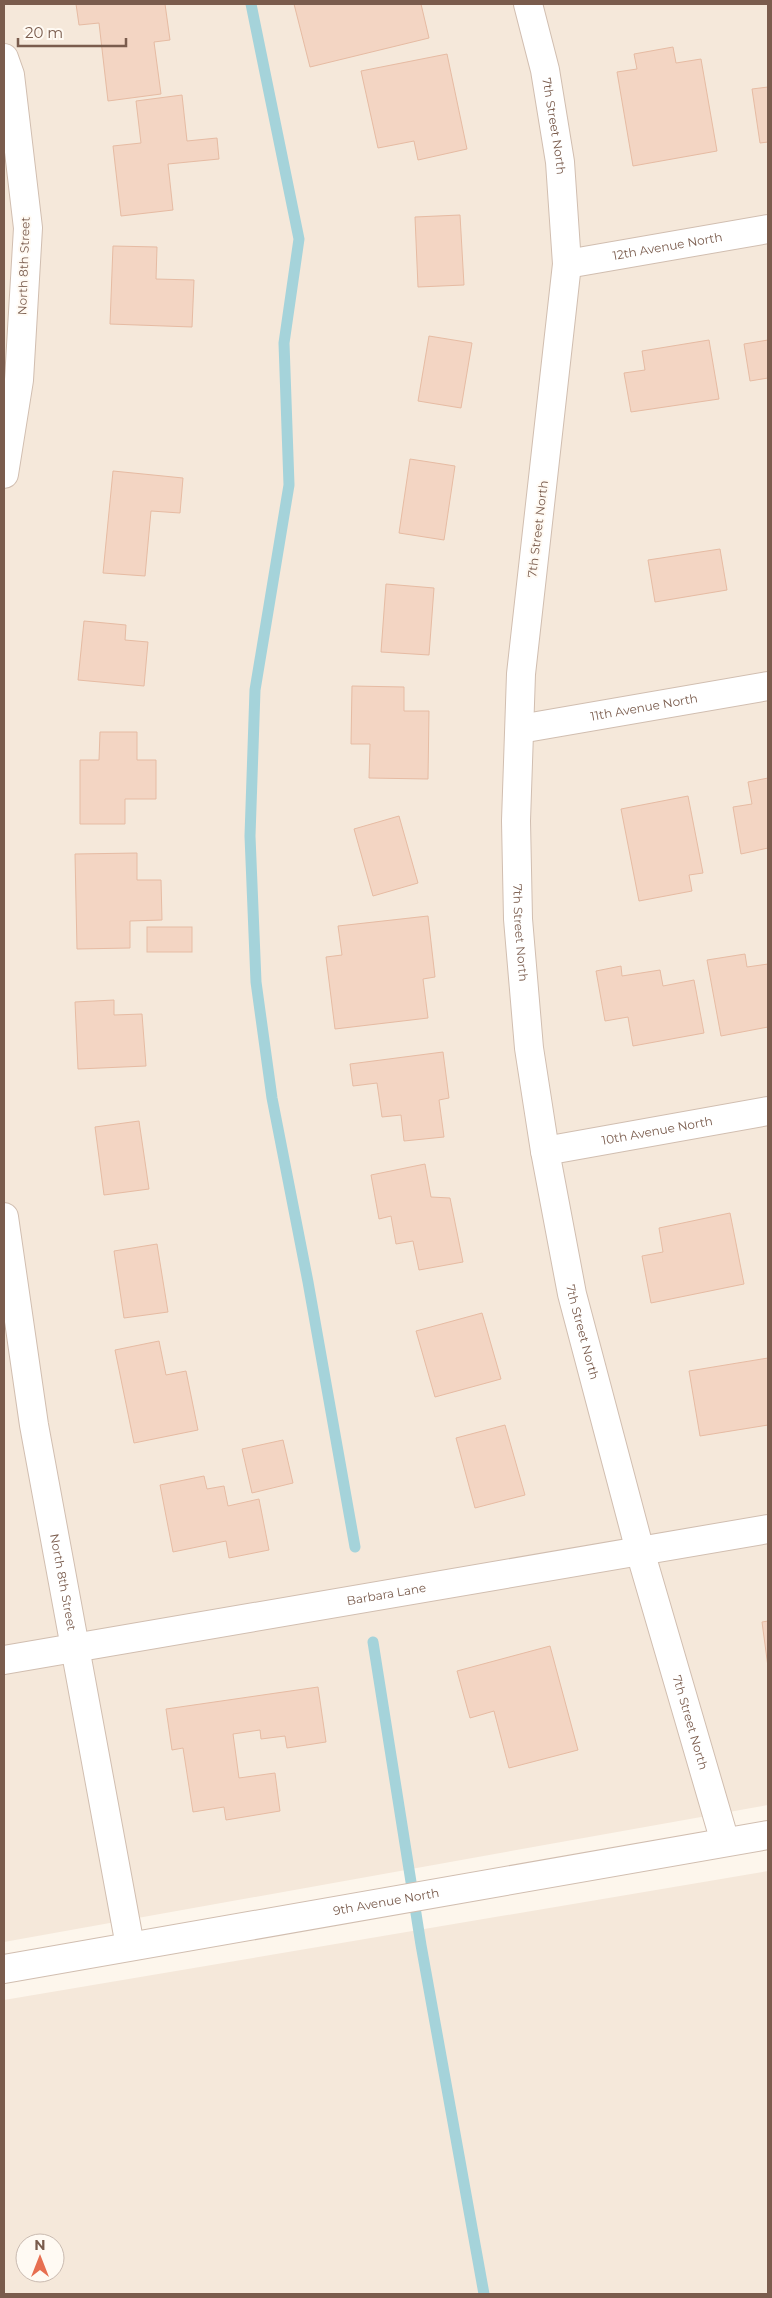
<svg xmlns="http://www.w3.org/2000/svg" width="772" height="2298" font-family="Montserrat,sans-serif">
<rect width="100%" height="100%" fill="#fdf6ec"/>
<!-- residential -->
<g fill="#f5e8da" fill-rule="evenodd">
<polygon points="4,4 768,4 768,1805 4,1942"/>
<path d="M 768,1871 L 768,2294 L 4,2294 L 4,2000 ZM 25,2243 L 55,2243 L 55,2273 L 25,2273 Z"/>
</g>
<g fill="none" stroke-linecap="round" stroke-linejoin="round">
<!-- stream -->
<g stroke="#a5d3da" stroke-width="11">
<polyline points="251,4 299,239 284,343 289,485 255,690 250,836 256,982 272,1098 308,1282 355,1547"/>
<polyline points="373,1642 421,1945 484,2294"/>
</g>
</g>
<!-- building -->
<g fill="#f3d5c3" stroke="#e6bba3">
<polygon points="76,4 165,4 170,40 154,42 161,94 108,101 99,23 79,25"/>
<polygon points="294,4 421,4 429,38 310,67"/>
<polygon points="673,47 676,63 701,59 717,151 633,166 617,72 637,69 634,54"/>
<polygon points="447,54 467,149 418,160 414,141 378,148 361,71"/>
<polygon points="768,87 768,142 760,143 752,89"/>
<polygon points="182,95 187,141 217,138 219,159 168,164 173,210 121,216 113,146 141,143 136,101"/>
<polygon points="460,215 464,285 418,287 415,217"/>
<polygon points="113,246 157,247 156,279 194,280 192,327 110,324"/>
<polygon points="429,336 472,343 461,408 418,401"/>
<polygon points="709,340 719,399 631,412 624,373 645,370 642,351"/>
<polygon points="768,340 768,378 750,381 744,344"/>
<polygon points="410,459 455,466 444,540 399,533"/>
<polygon points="113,471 183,478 180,513 151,511 145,576 103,573"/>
<polygon points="720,549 727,590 655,602 648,560"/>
<polygon points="386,584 434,588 429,655 381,652"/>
<polygon points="84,621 126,625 125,640 148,642 144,686 78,680"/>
<polygon points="352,686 404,687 404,711 429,711 428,779 369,778 370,744 351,744"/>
<polygon points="100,732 137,732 137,760 156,760 156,799 125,799 125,824 80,824 80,760 99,760"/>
<polygon points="768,778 768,848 741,854 733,807 752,804 748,782"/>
<polygon points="688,796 703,873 689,875 692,891 639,901 621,809"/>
<polygon points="399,816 418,883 373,896 354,829"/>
<polygon points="137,853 137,880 161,880 162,920 130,921 130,948 77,949 75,854"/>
<polygon points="428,916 435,977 423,979 428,1018 335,1029 326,957 342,955 338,926"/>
<rect x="147" y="927" width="45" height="25"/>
<polygon points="745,954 747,967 768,964 768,1027 721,1036 707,960"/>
<polygon points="621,966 622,976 660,970 663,986 694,980 704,1033 633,1046 628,1017 605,1021 596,971"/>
<polygon points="114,1000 114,1015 142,1014 146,1066 78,1069 75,1002"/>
<polygon points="443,1052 449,1098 439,1100 444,1137 404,1141 401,1115 382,1117 377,1083 353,1086 350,1064"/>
<polygon points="139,1121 149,1189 104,1195 95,1127"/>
<polygon points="425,1164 431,1197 450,1198 463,1262 419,1270 413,1241 396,1244 391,1216 379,1219 371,1175"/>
<polygon points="730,1213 744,1284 651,1303 642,1256 663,1252 659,1228"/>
<polygon points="157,1244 168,1312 124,1318 114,1251"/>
<polygon points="482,1313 501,1379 435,1397 416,1331"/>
<polygon points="159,1341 166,1375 186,1371 198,1430 134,1443 115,1350"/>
<polygon points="768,1358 768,1425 700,1436 689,1371"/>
<polygon points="505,1425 525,1495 475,1508 456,1438"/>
<polygon points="283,1440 293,1483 252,1493 242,1449"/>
<polygon points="204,1476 207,1489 224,1486 228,1506 259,1499 269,1550 229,1558 226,1541 173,1552 160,1485"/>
<polygon points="768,1621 768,1667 762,1622"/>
<polygon points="550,1646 578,1750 509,1768 494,1711 470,1718 457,1671"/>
<polygon points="318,1687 326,1742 287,1748 285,1736 261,1739 260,1730 233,1734 239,1778 275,1773 280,1811 226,1820 224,1807 193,1812 183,1748 172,1750 166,1709"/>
</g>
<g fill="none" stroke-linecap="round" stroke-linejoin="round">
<!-- minor casing -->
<g stroke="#d1beb0" stroke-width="30">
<g id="minor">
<path id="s1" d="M 528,4 L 545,70 L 560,162 L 567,264 L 521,674 L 516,821 L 518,919 L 529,1048 L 545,1151 L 572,1294 L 640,1551 L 725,1842"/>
<polyline points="4,58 10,75 28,228 19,380 4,474"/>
<path id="s2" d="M 567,264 L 768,229"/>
<path id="s3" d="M 520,729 L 768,686"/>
<path id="s4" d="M 545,1151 L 768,1111"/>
<path id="s5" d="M 4,1217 L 34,1425 L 130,1946"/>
<path id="s6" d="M 4,1660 L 768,1529"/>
<path id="s7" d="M 4,1969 L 768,1835"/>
</g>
</g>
<!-- minor -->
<use href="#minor" stroke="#fff" stroke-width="28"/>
</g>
<g text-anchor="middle" stroke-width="4" stroke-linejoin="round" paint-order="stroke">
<!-- street labels -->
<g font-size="12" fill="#7a5c4d" stroke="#fffaf3">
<text dy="4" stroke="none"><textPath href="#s1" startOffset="125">7th Street North</textPath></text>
<text dy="4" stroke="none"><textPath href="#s2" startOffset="102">12th Avenue North</textPath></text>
<text transform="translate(24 266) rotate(-88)" y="4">North 8th Street</text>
<text transform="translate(538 529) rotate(-83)" y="4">7th Street North</text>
<text dy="4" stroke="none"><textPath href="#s3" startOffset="126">11th Avenue North</textPath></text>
<text dy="4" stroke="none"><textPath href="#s1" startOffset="935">7th Street North</textPath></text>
<text dy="4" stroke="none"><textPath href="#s4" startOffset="114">10th Avenue North</textPath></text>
<text dy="4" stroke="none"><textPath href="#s1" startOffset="1340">7th Street North</textPath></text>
<text dy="4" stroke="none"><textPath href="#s5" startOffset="370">North 8th Street</textPath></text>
<text dy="4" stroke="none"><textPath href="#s6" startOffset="388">Barbara Lane</textPath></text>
<text dy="4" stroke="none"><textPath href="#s1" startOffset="1745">7th Street North</textPath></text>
<text dy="4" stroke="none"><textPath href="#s7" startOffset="388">9th Avenue North</textPath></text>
</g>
</g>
<!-- border -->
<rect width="772" height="2298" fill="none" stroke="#7a5c4d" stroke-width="10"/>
<!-- north arrow -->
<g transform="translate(40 2258)"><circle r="24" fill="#fffaf3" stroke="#cabbb1"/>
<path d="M0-4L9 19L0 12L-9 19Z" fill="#e76f51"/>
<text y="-8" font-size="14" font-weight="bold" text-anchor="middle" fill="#7a5c4d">N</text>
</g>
<!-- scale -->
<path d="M18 38v8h108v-8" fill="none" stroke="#7a5c4d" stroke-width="2.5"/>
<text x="25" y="38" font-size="15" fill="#7a5c4d" stroke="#fffaf3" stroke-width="4" paint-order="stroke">20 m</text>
</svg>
